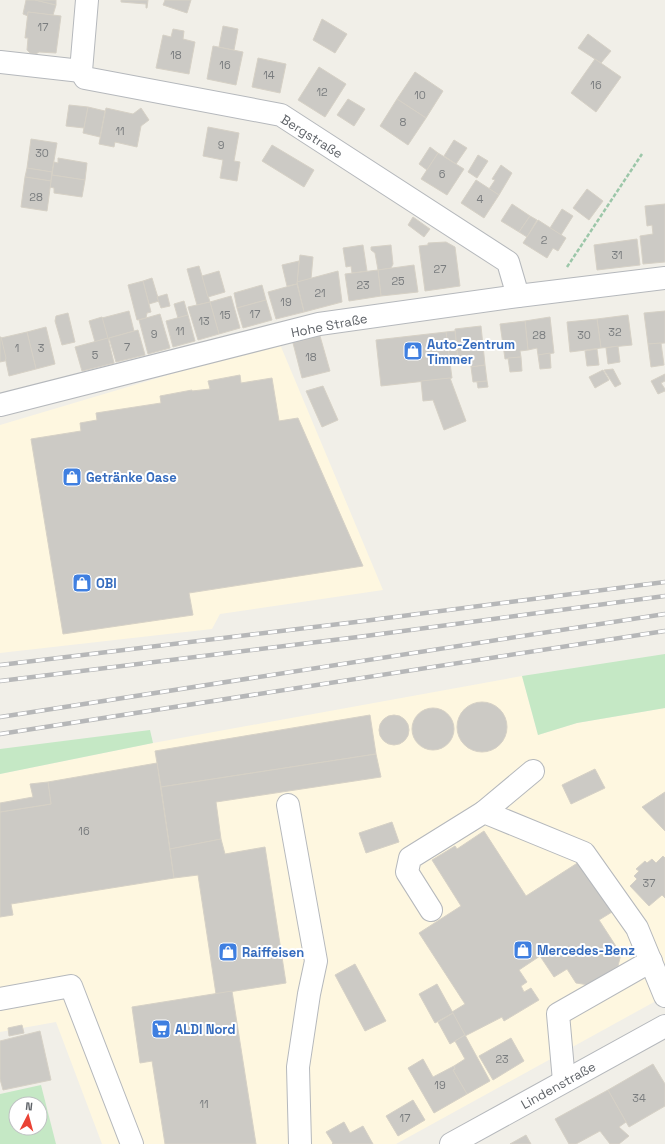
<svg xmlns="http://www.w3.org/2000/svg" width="665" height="1144" font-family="'Space Grotesk',sans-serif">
<rect width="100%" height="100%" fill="#f1efe8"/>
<!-- commercial -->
<g fill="#fef7e0">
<polygon points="279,342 383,590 220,614 212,629 0,653 0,425"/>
<polygon points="522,676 538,735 577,723 665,708 665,996 396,1144 102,1144 56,1022 0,1032 0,774 153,743"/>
</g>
<!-- green -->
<g fill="#c5e8c5" fill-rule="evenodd">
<polygon points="665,654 665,708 577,723 538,735 522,676"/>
<polygon points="150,730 153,743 0,774 0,749"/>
<path d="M 41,1085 L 56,1144 L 0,1144 L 0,1094 ZM 16,1104 L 40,1104 L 40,1128 L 16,1128 Z"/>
</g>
<!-- building -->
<g fill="#cccac5" stroke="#d6d1c6">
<polygon points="26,0 35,0 56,5 53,15 28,12 28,16 23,14"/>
<polygon points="35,0 56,0 56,5"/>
<polygon points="121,0 148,0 147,8 146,8 146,4 121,2"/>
<polygon points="165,0 191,0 187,13 163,5"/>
<polygon points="28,12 61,16 56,53 39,52 36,54 30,53 27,50 28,38 25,38"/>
<polygon points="322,19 347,34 335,53 313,40"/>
<polygon points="223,26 238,29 234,50 219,47"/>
<polygon points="173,29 184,31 183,39 195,42 189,74 156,68 163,35 171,37"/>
<polygon points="588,34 611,51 601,63 578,48"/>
<polygon points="213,46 243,52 236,85 207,79"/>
<polygon points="258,58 286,64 280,93 252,87"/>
<polygon points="595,59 621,77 596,112 571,93"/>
<polygon points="319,67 346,84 325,117 298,100"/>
<polygon points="415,72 443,91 426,118 397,99"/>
<polygon points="348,99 365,109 354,126 337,115"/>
<polygon points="397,99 426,118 408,145 380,126"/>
<polygon points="69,105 88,107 84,128 66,126"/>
<polygon points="88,107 105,111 100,137 83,133"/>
<polygon points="106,108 133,114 141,108 149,120 141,126 137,147 115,142 114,147 99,144"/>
<polygon points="208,127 239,133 234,161 240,162 237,181 220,178 223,160 203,156"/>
<polygon points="31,139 57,143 52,172 27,168"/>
<polygon points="454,140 467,148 456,164 444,156"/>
<polygon points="272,145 314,170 304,187 262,161"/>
<polygon points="430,147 438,153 427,170 419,164"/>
<polygon points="438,153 464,169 447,195 421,179"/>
<polygon points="478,155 488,161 477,178 468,172"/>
<polygon points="58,158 87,163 85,180 52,175 54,162 58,163"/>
<polygon points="501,165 512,173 499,195 489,189 495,180 492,179"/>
<polygon points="27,168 52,172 51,181 25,177"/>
<polygon points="52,175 85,180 82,197 54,193 54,188 50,187"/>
<polygon points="25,177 51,181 47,211 21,207"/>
<polygon points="476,180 499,195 484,218 461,203"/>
<polygon points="587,189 603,201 589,220 573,208"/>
<polygon points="512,204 530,216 519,232 501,221"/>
<polygon points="665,204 665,262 643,264 640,236 653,234 652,225 647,226 645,206"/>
<polygon points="562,209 573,216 561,235 550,228"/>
<polygon points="530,216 537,220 527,237 519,232"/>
<polygon points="413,217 430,229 424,237 408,225"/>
<polygon points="538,220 566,238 558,251 553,248 547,258 523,243"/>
<polygon points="637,239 640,265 597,270 594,245"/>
<polygon points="446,242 455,247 460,286 425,291 419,246 428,245 428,243"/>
<polygon points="363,245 367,271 352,273 351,266 346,267 343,248"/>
<polygon points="391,245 393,264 391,268 378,270 375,253 371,250 371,247"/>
<polygon points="300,255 313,257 311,279 297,282"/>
<polygon points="299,261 297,284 287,286 282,265"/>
<polygon points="414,265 418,292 381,296 378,270"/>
<polygon points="199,266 210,302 197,305 187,269"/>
<polygon points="378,270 381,296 349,301 345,274"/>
<polygon points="219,271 225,292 208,297 202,276"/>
<polygon points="338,271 342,302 304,312 297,282"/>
<polygon points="152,278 159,301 149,304 143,281"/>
<polygon points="143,281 151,312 147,313 146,318 137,320 128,285"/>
<polygon points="297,284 304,312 276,319 268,292"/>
<polygon points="262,285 266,300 237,308 234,293"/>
<polygon points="167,294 170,306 161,308 157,297"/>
<polygon points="231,296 240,328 219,334 210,302"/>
<polygon points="266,300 272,320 243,328 237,308"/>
<polygon points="184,301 188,315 178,318 174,304"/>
<polygon points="210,302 219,334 198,340 188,307"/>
<polygon points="129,311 134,331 109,338 110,339 108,340 102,318"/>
<polygon points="665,311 665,343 648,344 644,313"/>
<polygon points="68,313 75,342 62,345 55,321 56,316"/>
<polygon points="160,314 170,348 148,354 139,320"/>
<polygon points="188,315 195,341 173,347 166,321"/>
<polygon points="628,315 632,345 601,348 597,319"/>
<polygon points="102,317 108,338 95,342 89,321"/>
<polygon points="550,317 554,353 538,355 537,348 528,350 525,321"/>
<polygon points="597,319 601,348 570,352 567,322"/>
<polygon points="525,321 528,350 520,351 521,357 505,359 500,324"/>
<polygon points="481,326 485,365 471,367 470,360 458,361 455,329"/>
<polygon points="46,327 55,364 36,369 27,332"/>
<polygon points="138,330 145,355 116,362 109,338"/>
<polygon points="455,331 458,361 450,362 446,332"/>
<polygon points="27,332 36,369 9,376 1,338"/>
<polygon points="446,332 452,378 381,386 376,340"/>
<polygon points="320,336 330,371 302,378 293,343"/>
<polygon points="0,337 1,337 6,358 5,361 0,362"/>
<polygon points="108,338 114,363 82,371 75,347"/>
<polygon points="661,343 664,365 651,367 648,344"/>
<polygon points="618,346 620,362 608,364 606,348"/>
<polygon points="597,349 599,365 587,366 585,351"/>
<polygon points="550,353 551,368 540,369 538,355"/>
<polygon points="521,357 522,371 510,372 508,358"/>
<polygon points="485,365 487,381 473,382 471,367"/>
<polygon points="613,369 621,384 615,387 604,370"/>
<polygon points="603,370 609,380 595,388 589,377"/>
<polygon points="665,374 665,381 661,383 665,389 665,391 658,394 651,381"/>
<polygon points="240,375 241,383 272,378 279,421 298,418 363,566 189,593 193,615 63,634 31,439 81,431 80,423 97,420 96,413 161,403 160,396 192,390 192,391 210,389 208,381"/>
<polygon points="450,378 466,421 444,430 433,400 423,401 421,381"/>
<polygon points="487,381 488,387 478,388 477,382"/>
<polygon points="323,386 338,420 322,427 306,391"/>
<circle cx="482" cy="727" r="25"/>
<circle cx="433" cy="729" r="21"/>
<polygon points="370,715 376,754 161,787 155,751"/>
<circle cx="394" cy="730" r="15"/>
<polygon points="376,754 381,777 216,802 221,839 170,849 161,787"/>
<polygon points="157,763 174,878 11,904 13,915 0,917 0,812 51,804 48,782"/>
<polygon points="595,769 605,788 571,804 562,785"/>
<polygon points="48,782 51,804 0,812 0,803 33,797 30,784"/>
<polygon points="665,792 665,831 642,807"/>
<polygon points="392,822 399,842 366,853 359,833"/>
<polygon points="484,831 526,896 579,862 612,912 599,920 621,954 618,966 589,985 576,983 567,969 554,977 540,956 519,970 527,982 521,986 524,992 531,988 539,1000 504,1021 502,1017 465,1036 452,1012 465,1004 419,933 461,906 432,860 455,846 457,849"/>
<polygon points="221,839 225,854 265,847 286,983 216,994 198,875 174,878 170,849"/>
<polygon points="663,856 665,858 665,898 662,895 649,906 630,886 637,879 634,876 639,871 636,869 645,861 647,863 652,859 656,863"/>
<polygon points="355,964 386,1021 365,1031 335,975"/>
<polygon points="437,984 453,1013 435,1023 419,994"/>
<polygon points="232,991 256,1144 165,1144 152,1061 140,1063 132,1007"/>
<polygon points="453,1013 465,1035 450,1044 438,1022"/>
<polygon points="22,1025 24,1033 9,1036 8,1028"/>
<polygon points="40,1031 51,1080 3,1090 0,1079 0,1041"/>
<polygon points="465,1035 490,1081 467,1094 453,1070 455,1069 454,1066 465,1059 455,1041"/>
<polygon points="511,1038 524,1061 493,1080 479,1056"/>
<polygon points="423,1059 433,1077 454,1066 455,1069 453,1070 467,1094 434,1113 408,1068"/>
<polygon points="653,1064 665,1084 665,1106 629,1127 608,1090"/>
<polygon points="608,1090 626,1122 619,1127 629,1136 619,1144 610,1144 600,1131 576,1144 569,1144 555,1119"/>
<polygon points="413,1100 425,1120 398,1136 386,1116"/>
<polygon points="344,1122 350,1133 363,1126 373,1144 332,1144 333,1143 326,1132"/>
<polygon points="526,1135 531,1144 510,1144"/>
</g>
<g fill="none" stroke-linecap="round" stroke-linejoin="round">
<!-- minor casing -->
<g stroke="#b5b8bc" stroke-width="24">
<g id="minor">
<polyline points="87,0 81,71 85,78 281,115 508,262 518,296"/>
<polyline points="0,62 81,71"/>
<polyline points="0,405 319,324 518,296 665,278"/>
<polyline points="288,805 316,961 309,994 298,1067 300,1144"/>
<polyline points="484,812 533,771"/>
<polyline points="431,910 407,872 410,858 484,812 584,853 637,928 665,996"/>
<polyline points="0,999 71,986 132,1144"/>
<polyline points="564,1081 558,1014 651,961"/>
<polyline points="451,1144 665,1026"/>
</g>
</g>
<!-- path -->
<polyline stroke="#9cc7a9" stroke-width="2.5" stroke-dasharray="4 2" stroke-linecap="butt" points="567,267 642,154"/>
<!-- minor -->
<use href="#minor" stroke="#fff" stroke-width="22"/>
<!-- rail casing -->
<g stroke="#b6b7b8" stroke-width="4.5">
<g id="rail">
<polyline points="0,665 356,622 665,582"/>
<polyline points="0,681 358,637 665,596"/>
<polyline points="0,717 665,614"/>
<polyline points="0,734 665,631"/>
</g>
</g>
<!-- rail -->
<use href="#rail" stroke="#fff" stroke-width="3" stroke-dasharray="9" stroke-linecap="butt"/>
</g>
<!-- icons -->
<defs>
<g id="shop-square" transform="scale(1)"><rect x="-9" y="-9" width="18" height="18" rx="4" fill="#3f7fe0" stroke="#fff"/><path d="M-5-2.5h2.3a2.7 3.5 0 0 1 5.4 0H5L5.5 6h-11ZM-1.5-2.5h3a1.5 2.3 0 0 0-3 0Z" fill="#fff"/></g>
<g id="supermarket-square" transform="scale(1)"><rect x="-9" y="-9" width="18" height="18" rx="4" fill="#3f7fe0" stroke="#fff"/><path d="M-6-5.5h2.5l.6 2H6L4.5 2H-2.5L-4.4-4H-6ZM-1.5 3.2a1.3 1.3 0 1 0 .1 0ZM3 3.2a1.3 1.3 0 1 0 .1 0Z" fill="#fff"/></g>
</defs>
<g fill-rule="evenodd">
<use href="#shop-square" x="413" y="351"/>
<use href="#shop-square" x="72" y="477"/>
<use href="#shop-square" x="82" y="583"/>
<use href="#shop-square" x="523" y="950"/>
<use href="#shop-square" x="228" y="952"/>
<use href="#supermarket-square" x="161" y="1029"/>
</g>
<g text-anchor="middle" stroke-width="4" stroke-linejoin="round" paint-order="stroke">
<!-- number labels -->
<g font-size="11" fill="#7a7d7f">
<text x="43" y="31">17</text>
<text x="176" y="59">18</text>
<text x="225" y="69">16</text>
<text x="269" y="79">14</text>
<text x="596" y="89">16</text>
<text x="322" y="96">12</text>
<text x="420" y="99">10</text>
<text x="403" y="126">8</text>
<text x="120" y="135">11</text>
<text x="221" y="149">9</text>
<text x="42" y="157">30</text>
<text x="442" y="178">6</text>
<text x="36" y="201">28</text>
<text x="480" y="203">4</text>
<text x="544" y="244">2</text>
<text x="617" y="259">31</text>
<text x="440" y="273">27</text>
<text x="398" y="285">25</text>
<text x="363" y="289">23</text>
<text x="320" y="297">21</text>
<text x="286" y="306">19</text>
<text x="255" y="318">17</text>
<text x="225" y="319">15</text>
<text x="204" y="325">13</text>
<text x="180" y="335">11</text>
<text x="615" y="336">32</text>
<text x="154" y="338">9</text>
<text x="539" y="339">28</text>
<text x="584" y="339">30</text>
<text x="127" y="351">7</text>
<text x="17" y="352">1</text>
<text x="41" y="352">3</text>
<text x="95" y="359">5</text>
<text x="311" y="361">18</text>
<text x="84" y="835">16</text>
<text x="649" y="887">37</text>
<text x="502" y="1063">23</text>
<text x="440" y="1089">19</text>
<text x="639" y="1102">34</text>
<text x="204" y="1108">11</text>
<text x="405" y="1122">17</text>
</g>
<!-- street labels -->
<g font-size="13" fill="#5f6368" stroke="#fff">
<text transform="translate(312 136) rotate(32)" y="5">Bergstraße</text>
<text transform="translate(329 325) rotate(-11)" y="5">Hohe Straße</text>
<text transform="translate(558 1085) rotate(-29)" y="5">Lindenstraße</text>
</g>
<!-- shop labels -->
<g font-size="13" font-weight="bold" fill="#366cbe" stroke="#fff" text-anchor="start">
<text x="427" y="349">Auto-Zentrum<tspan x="427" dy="15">Timmer</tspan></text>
<text x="86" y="482">Getränke Oase</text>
<text x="96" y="588">OBI</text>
<text x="537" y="955">Mercedes-Benz</text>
<text x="242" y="957">Raiffeisen</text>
<text x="175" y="1034">ALDI Nord</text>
</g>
</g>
<!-- north arrow -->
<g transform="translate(28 1116) rotate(6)"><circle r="19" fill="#ffffff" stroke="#bfc1c3"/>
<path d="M0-3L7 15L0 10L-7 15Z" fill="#ea4335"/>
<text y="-6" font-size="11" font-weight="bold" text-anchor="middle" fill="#5f6368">N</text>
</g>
</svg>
